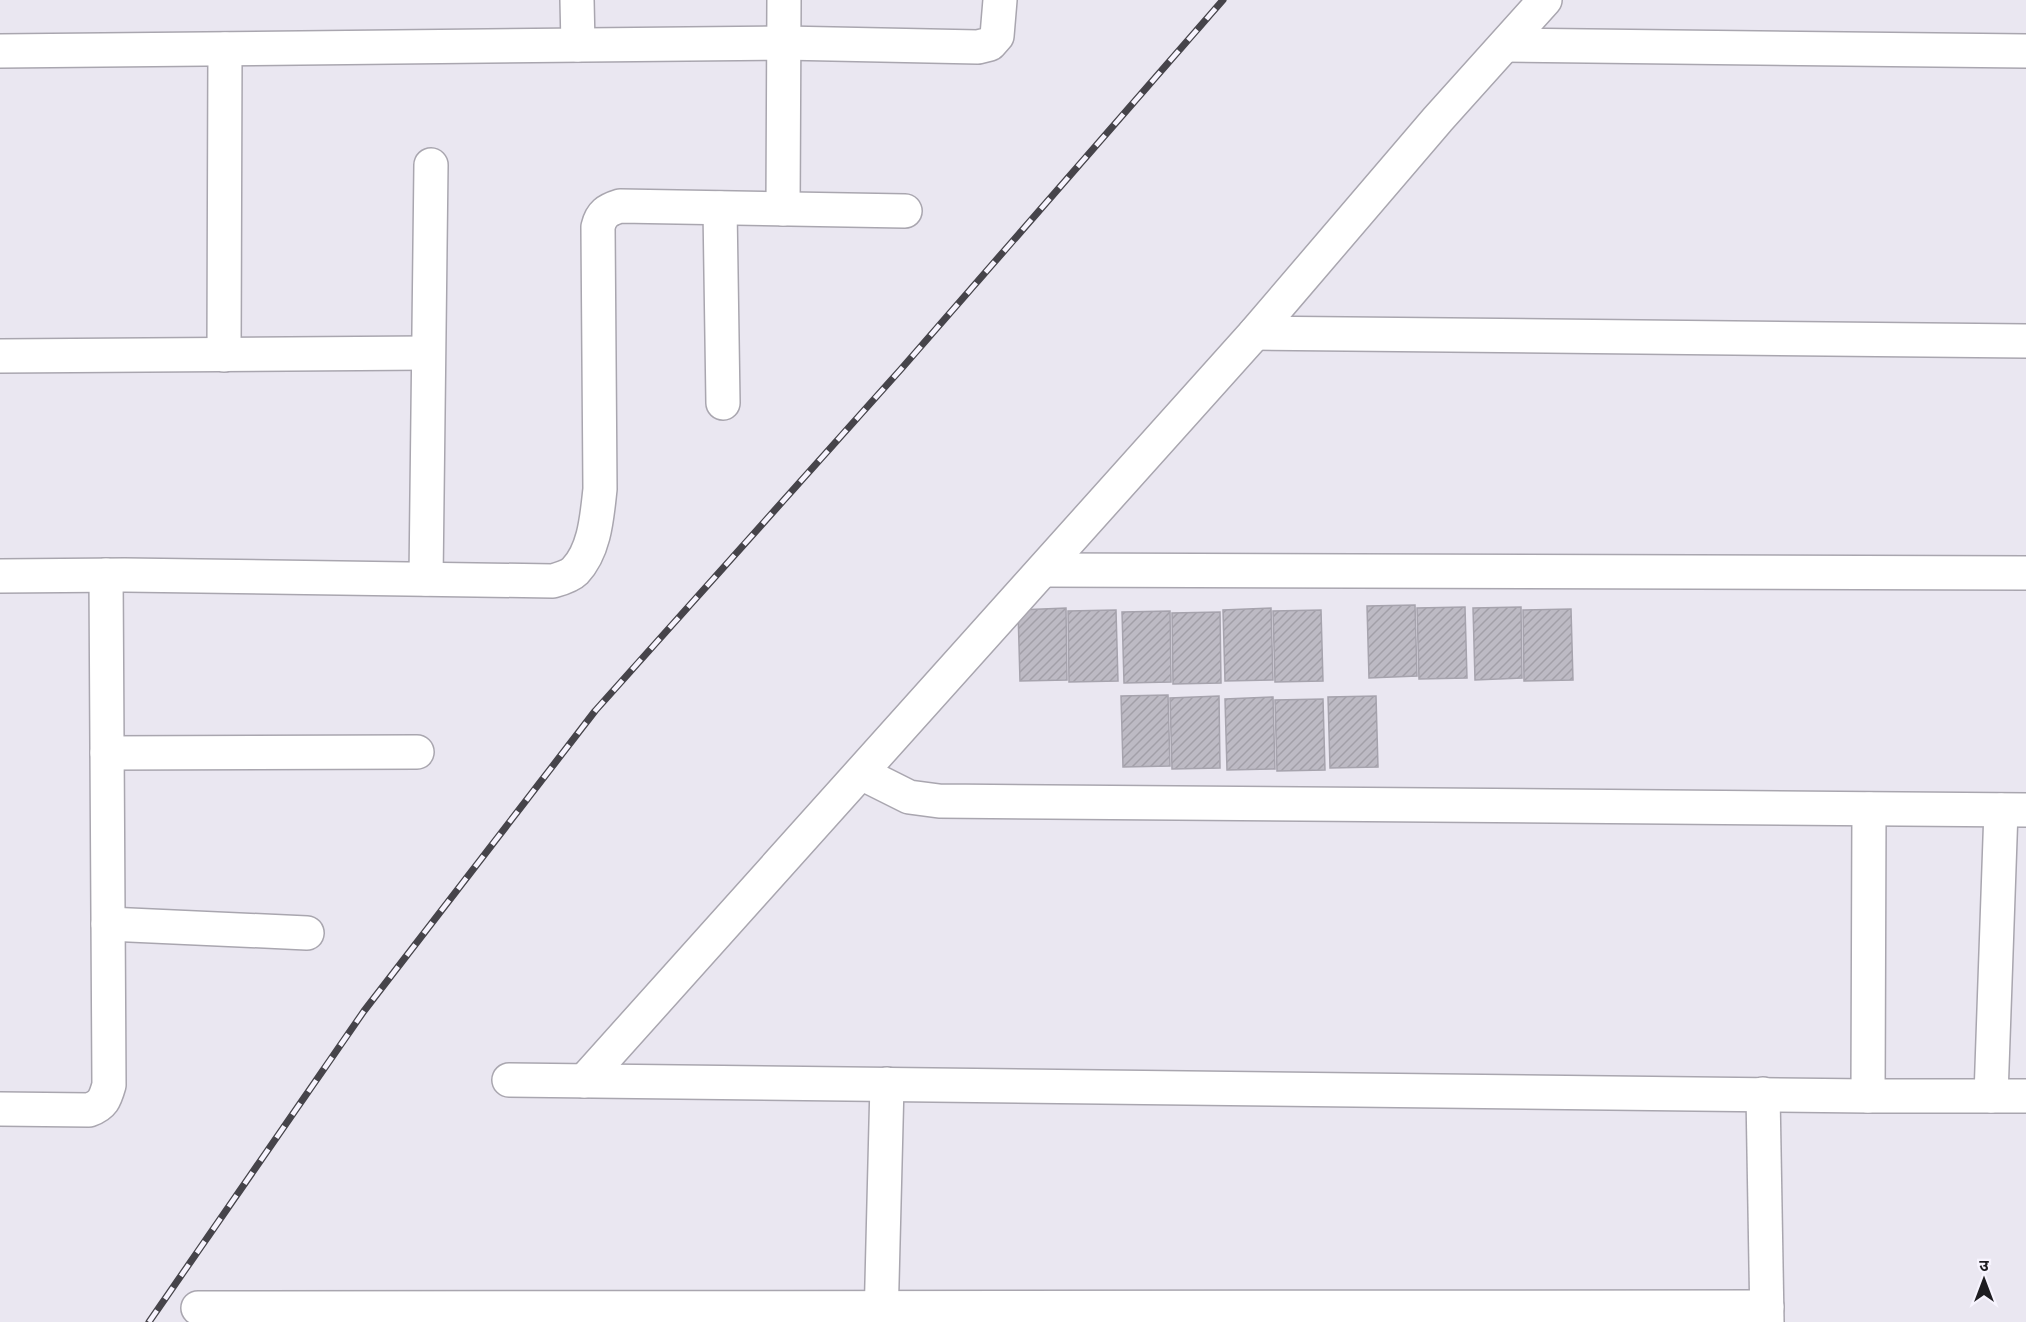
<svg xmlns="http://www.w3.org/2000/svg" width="2026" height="1322" font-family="'PT Sans','Noto Sans Devanagari',sans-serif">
<defs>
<pattern id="building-hatch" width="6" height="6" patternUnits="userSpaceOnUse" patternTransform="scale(1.5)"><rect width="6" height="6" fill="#bdbac4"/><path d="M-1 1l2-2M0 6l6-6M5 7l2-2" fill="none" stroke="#a29fa8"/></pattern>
</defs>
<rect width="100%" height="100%" fill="#eae7f1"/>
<!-- building -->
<g fill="url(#building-hatch)" stroke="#a6a3ad" stroke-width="1.5">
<polygon points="1415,605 1417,676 1369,678 1367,606"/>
<polygon points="1465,607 1467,678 1419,679 1417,608"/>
<polygon points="1521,607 1522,678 1475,680 1473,608"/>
<polygon points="1066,608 1067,680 1020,681 1018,610"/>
<polygon points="1271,608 1273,680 1225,681 1223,610"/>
<polygon points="1571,609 1573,680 1524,681 1523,610"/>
<polygon points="1116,610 1118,681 1069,682 1068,611"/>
<polygon points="1321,610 1323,681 1275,682 1273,611"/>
<polygon points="1170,611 1171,682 1124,683 1122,612"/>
<polygon points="1220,612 1221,683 1173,684 1172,613"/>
<polygon points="1168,695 1170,766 1123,767 1121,696"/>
<polygon points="1219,696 1220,768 1172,769 1170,698"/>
<polygon points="1376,696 1378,767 1330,768 1328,697"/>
<polygon points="1273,697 1275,769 1227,770 1225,699"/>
<polygon points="1323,699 1325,770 1277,771 1275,700"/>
</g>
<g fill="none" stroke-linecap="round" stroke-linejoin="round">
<!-- minor casing -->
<g stroke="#a9a6af" stroke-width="36">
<g id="minor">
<polyline points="577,0 578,45"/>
<polyline points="1505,45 2026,51"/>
<polyline points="0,51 784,43 978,47 990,44 997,36 1000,0"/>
<polyline points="720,208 723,403"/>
<polyline points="783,209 784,0"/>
<polyline points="1255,333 2026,341"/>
<polyline points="224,355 225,49"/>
<polyline points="0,356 428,353"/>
<polyline points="1043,570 2026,573"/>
<path d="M 0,576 L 125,575 L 553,581 C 560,579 570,576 575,571 C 595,550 597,516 600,489 L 598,227 C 601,214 607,210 620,206 L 905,211"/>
<polyline points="426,579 431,165"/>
<polyline points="107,753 417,752"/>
<polyline points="861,773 909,797 939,801 2026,810"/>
<polyline points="108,924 307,933"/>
<polyline points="509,1080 1868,1096 2026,1096"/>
<polyline points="584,1081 1255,333 1438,119 1545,0"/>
<polyline points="1763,1094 1767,1322"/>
<polyline points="1868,1096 1869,809"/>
<polyline points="1991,1096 2001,810"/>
<path d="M 0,1109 L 89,1110 C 103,1105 105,1099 109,1085 L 106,575"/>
<polyline points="198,1308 1767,1307"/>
<polyline points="881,1322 887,1084"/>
</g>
</g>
<!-- minor -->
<use href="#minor" stroke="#fff" stroke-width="33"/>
<!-- rail casing -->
<g stroke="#46444a" stroke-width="7">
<polyline id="rail" points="149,1322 364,1011 595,711 902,368 1223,0"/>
</g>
<!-- rail -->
<use href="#rail" stroke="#f7f4fe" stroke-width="4.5" stroke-dasharray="14" stroke-linecap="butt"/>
</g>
<!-- north arrow -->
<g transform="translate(1984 1280)" stroke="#f7f4fe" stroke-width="4.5" paint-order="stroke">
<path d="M0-4.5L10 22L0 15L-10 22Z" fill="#1e1d21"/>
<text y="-9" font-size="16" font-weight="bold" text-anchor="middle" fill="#1e1d21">उ</text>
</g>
</svg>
